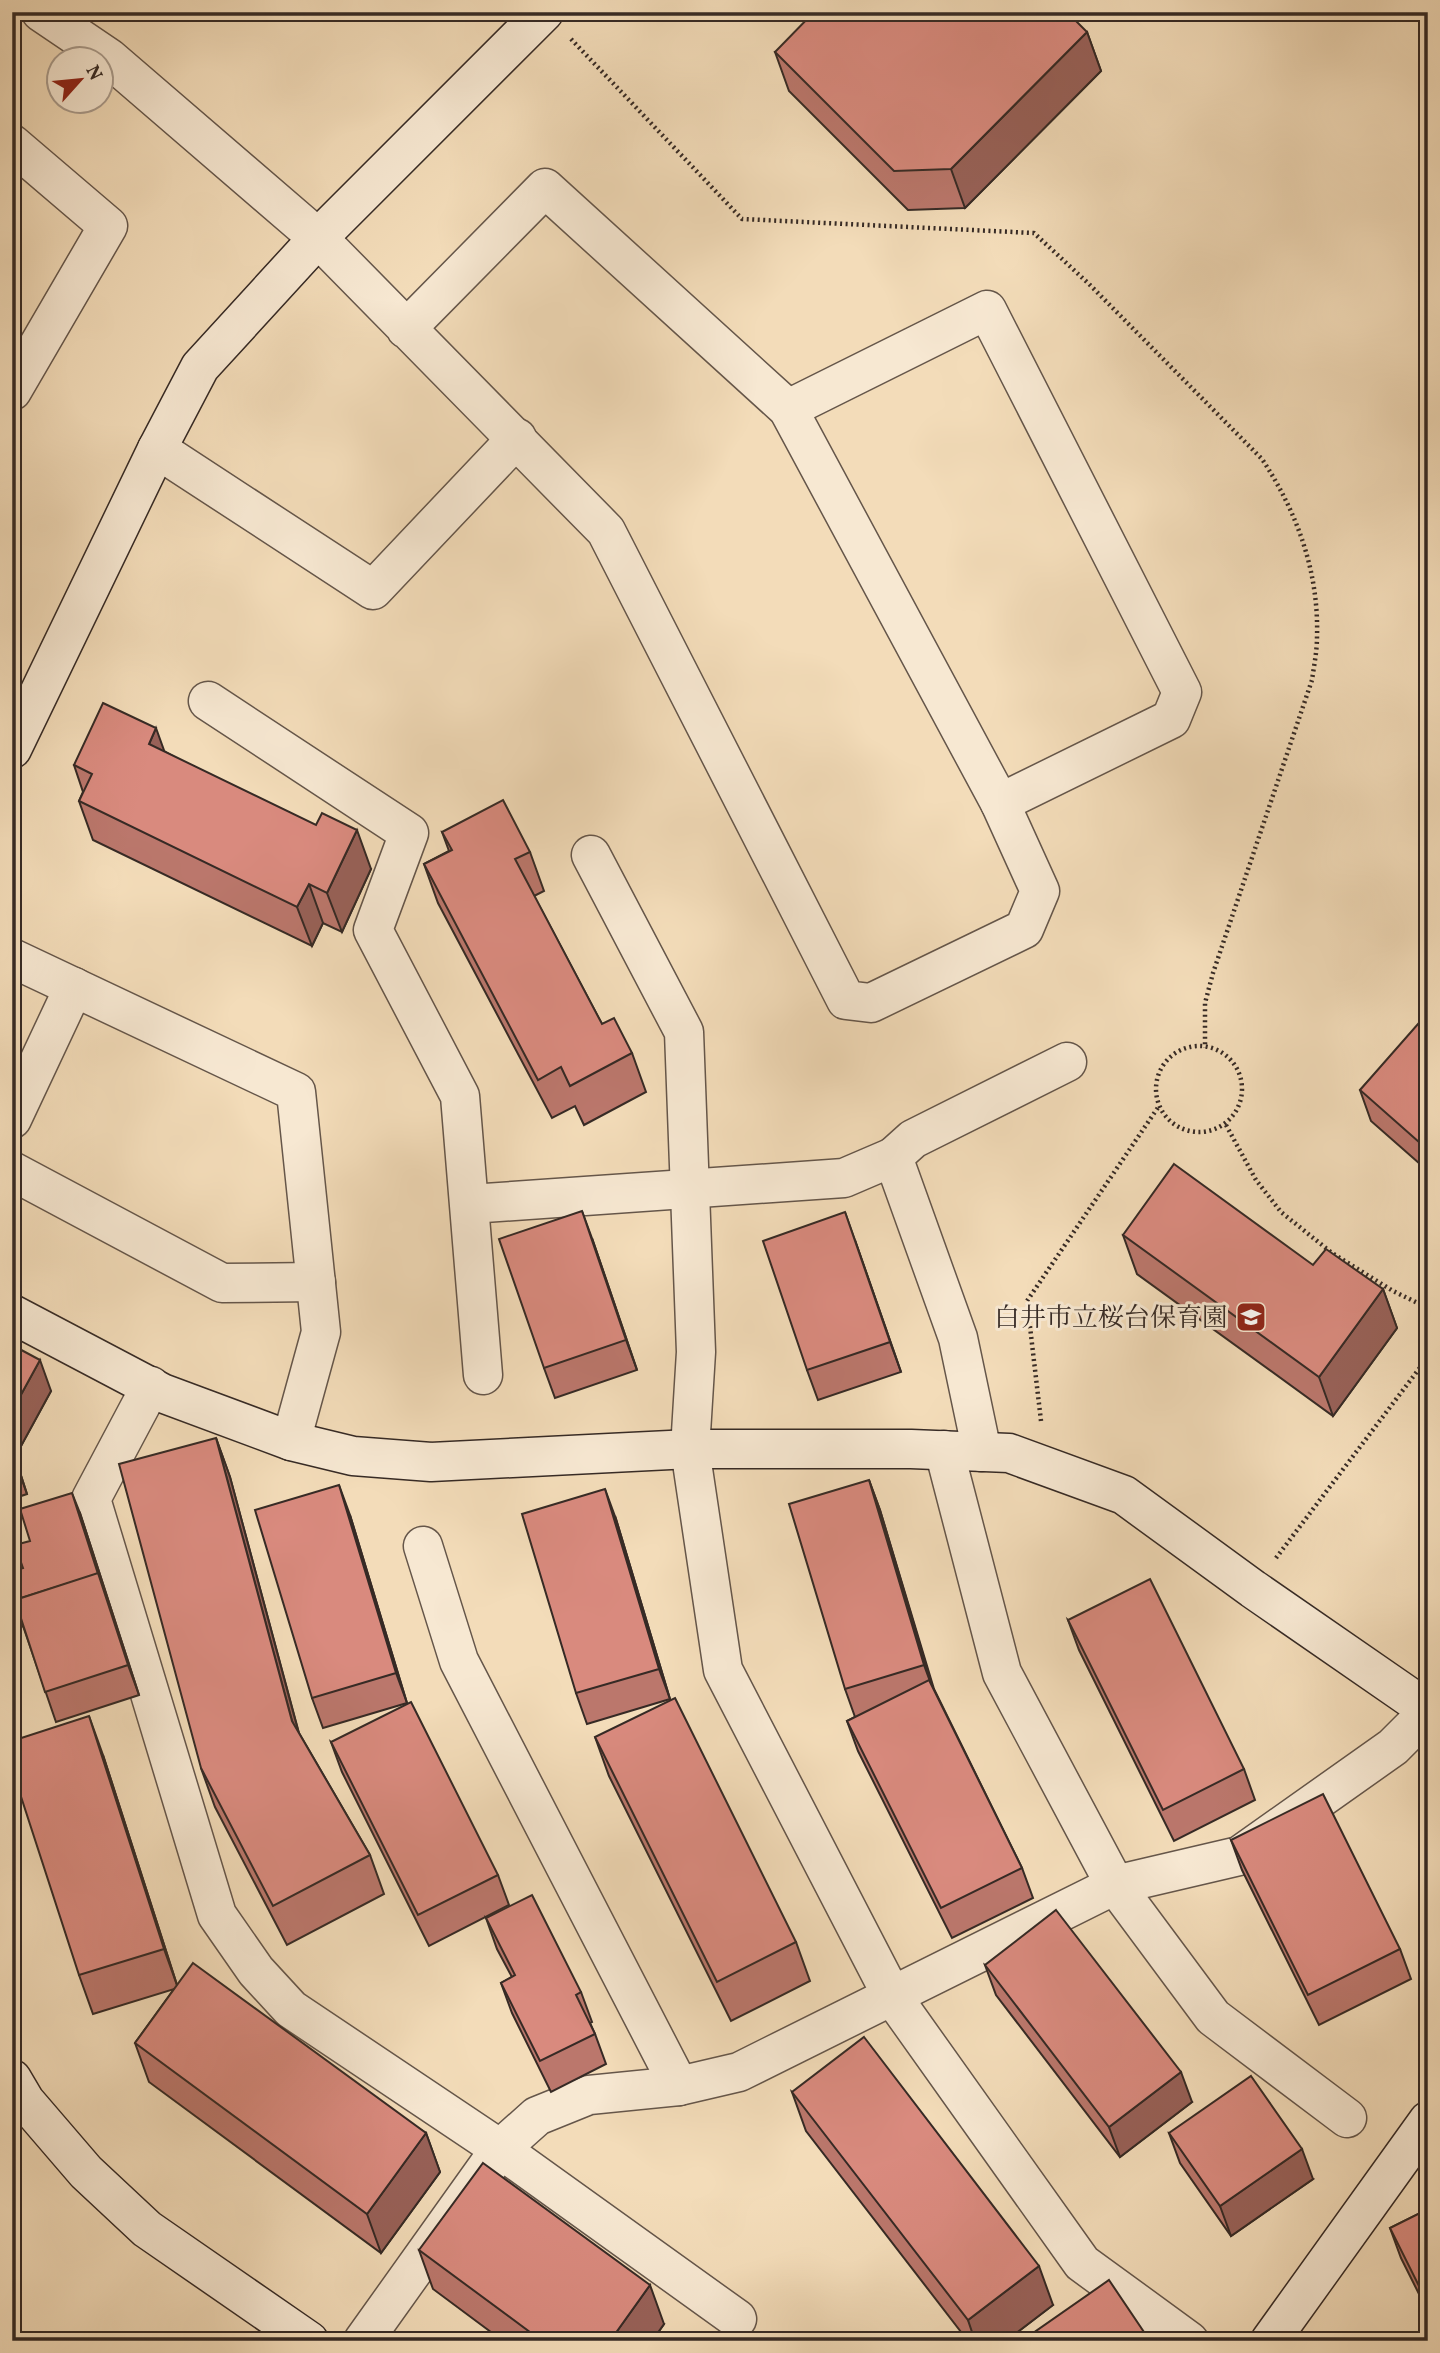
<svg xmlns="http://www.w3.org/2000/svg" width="1440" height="2353" font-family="Vollkorn,'Noto Serif JP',serif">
<rect width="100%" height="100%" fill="#f3dcb9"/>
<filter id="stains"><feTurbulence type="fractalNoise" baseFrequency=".00286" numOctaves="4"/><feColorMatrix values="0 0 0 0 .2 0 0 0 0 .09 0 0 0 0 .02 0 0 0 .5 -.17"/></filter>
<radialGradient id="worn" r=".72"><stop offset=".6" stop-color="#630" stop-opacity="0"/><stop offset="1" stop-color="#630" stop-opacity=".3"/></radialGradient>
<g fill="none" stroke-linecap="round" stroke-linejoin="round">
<!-- street casing -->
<g stroke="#65564a" stroke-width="41">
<g id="street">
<polyline points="41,12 109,58 318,238 606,531 846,1000 871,1003 1024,929 1040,891 1000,803 788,409 545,188 406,329"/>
<polyline points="12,144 108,226 12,391"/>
<polyline points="788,409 987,310 1182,692 1171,719 1000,803"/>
<polyline points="157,449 373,590 517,438"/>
<polyline points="208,701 409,833 373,930 460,1096 483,1375"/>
<polyline points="591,855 684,1032 696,1352 690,1449 723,1670 892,1996 1082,2263 1189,2341"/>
<polyline points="12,958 296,1092 321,1332 291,1441"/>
<polyline points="12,1119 74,987"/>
<polyline points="893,1157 913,1139 1067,1062"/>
<polyline points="12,1171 222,1283 316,1282"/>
<polyline points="470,1204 844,1178 893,1157 958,1338 982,1452"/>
<polyline points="151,1386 91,1499 217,1915 256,1971 291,2009 500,2149 737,2319"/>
<polyline points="944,1450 1002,1673 1115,1885 1213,2017 1347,2118"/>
<polyline points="423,1546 459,1661 679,2086"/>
<polyline points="363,2341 500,2149 537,2116 589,2095 679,2086 739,2072 1115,1885 1239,1856 1393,1747 1428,1712"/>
</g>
</g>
<!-- secondary casing -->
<g stroke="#362a25" stroke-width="41">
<g id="secondary">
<polyline points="12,749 157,449 200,367 318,238 544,12"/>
<polyline points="12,1314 162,1393 291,1441 353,1456 431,1462 690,1449 911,1449 1009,1453 1124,1495 1253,1589 1428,1710"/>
<polyline points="12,2079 25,2101 86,2172 147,2229 309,2341"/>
<polyline points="1270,2341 1428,2121"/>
</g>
</g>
<!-- path -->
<g stroke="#362a25" stroke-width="4.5" stroke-dasharray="2 3.5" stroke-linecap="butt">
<path d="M 571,39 L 742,219 L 1034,233 L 1089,284 L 1262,459 C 1297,512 1319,572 1317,637 C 1317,651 1314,666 1312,680 L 1213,973 L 1205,1003 L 1205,1048"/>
<circle cx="1199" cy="1089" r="43"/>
<polyline points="1226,1125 1256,1180 1281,1212 1332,1253 1393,1291 1428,1308"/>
<polyline points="1041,1421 1027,1301 1159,1106"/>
<polyline points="1276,1558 1428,1357"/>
</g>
<!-- street -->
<use href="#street" stroke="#f7e8d2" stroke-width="38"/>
<!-- secondary -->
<use href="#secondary" stroke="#f7e8d2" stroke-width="38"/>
</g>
<!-- wall -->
<g fill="#bb776c" stroke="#362a25" stroke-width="2">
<polygon points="1087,32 1101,71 965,208 908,210 789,91 775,52"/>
<polygon points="164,751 371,869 342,932 323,923 312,946 93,840 79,801 83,792 74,765"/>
<polygon points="442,832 530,852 544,891 534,896 602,1024 632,1053 646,1092 584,1125 575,1106 552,1118 438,903 424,864 449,851"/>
<polygon points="1428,1018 1428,1171 1371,1121 1360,1090"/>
<polygon points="1123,1235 1313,1265 1383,1289 1397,1328 1333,1416 1137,1274"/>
<polygon points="593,1241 637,1370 555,1398 544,1368"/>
<polygon points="856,1243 901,1372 818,1400 807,1370"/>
<polygon points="12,1345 51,1391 15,1457 27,1494 12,1499"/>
<polygon points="216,1438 230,1477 299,1733 370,1855 384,1894 287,1945 215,1807 201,1768"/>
<polygon points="869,1480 880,1510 934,1689 1022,1868 1033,1898 952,1938 858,1751 847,1721 855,1717 845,1689"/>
<polygon points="80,1513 139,1695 56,1722 23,1626 20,1627 12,1606 30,1541"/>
<polygon points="350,1515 407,1703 323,1728 312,1698"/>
<polygon points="616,1519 670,1699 587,1724 576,1693"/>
<polygon points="1068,1620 1244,1769 1255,1800 1174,1841 1079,1650"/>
<polygon points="595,1737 796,1942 810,1981 731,2021 609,1776"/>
<polygon points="331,1742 498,1875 509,1905 429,1946 342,1772"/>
<polygon points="103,1755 177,1985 426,2133 440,2172 381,2253 149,2082 135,2043 174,1989 93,2014 79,1975"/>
<polygon points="1231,1840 1400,1949 1411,1979 1319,2025 1242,1870"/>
<polygon points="486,1918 581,1992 592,2022 590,2023 595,2034 606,2064 551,2092 512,2013 501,1983 512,1977 497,1949"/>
<polygon points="985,1965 1192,2102 1120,2157 996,1995"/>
<polygon points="792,2092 1053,2305 1006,2341 968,2341 806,2131"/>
<polygon points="1169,2133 1313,2179 1231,2236 1180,2163"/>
<polygon points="1428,2209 1428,2312 1401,2258 1390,2228"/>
<polygon points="419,2250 664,2324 652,2341 503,2341 433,2289"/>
</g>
<!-- shaded-wall -->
<g fill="#986158" stroke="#362a25" stroke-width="2">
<polygon points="1087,32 1101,71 965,208 951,169"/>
<polygon points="156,728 170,767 149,744"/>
<polygon points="357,830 371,869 342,932 327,893"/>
<polygon points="309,884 323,923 312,946 297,907"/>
<polygon points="582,1211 593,1241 637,1370 626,1340"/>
<polygon points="845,1212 856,1243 901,1372 890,1342"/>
<polygon points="1383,1289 1397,1328 1333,1416 1319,1377"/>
<polygon points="40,1360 51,1391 15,1457 27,1494 12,1452 12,1411"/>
<polygon points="216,1438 230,1477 306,1760 292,1721"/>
<polygon points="869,1480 880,1510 935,1695 924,1665"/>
<polygon points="339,1485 350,1515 407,1703 396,1673"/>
<polygon points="605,1489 616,1519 670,1699 659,1669"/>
<polygon points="72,1493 80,1513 139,1695 128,1665"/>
<polygon points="89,1716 103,1755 178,1988 164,1949"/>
<polygon points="1181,2072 1192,2102 1120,2157 1109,2127"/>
<polygon points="426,2133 440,2172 381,2253 367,2214"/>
<polygon points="1302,2149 1313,2179 1231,2236 1220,2206"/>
<polygon points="1039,2266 1053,2305 1006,2341 975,2341 968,2320"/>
<polygon points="650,2285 664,2324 652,2341 610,2341"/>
</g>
<!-- building -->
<g fill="#d98a7e" stroke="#362a25" stroke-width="2">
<polygon points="814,12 1067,12 1087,32 951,169 894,171 775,52"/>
<polygon points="103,703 156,728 149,744 316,825 322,813 357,830 327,893 309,884 297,907 79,801 92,774 74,765"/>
<polygon points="503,800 530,852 515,859 602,1024 614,1018 632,1053 570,1086 561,1067 538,1080 424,864 452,850 442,832"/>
<polygon points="1425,1016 1428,1018 1428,1150 1360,1090"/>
<polygon points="1174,1164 1313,1265 1326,1249 1383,1289 1319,1377 1123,1235"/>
<polygon points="582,1211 626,1340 544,1368 499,1239"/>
<polygon points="845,1212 890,1342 807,1370 763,1241"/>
<polygon points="12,1345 40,1360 12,1411"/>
<polygon points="216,1438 292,1721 370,1855 273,1906 201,1768 119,1464"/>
<polygon points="12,1452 16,1464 12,1465"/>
<polygon points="869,1480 924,1665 845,1689 789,1504"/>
<polygon points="339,1485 396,1673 312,1698 255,1510"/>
<polygon points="605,1489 659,1669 576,1693 522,1514"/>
<polygon points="72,1493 98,1574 15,1600 17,1605 12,1606 12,1571 23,1568 15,1545 30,1541 20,1509"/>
<polygon points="98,1573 128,1665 45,1692 15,1600"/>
<polygon points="1150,1579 1244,1769 1163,1810 1068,1620"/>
<polygon points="929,1680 1022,1868 941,1908 847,1721"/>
<polygon points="675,1698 796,1942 717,1982 595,1737"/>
<polygon points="411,1702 498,1875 418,1915 331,1742"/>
<polygon points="89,1716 164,1949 79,1975 12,1769 12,1741"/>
<polygon points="1323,1794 1400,1949 1308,1995 1231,1840"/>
<polygon points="532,1895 581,1992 576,1995 595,2034 540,2061 501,1983 515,1975 486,1918"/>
<polygon points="1056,1910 1181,2072 1109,2127 985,1965"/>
<polygon points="193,1963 426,2133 367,2214 135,2043"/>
<polygon points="864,2037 1039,2266 968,2320 792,2092"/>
<polygon points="1251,2076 1302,2149 1220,2206 1169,2133"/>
<polygon points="483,2163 650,2285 610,2341 542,2341 419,2250"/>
<polygon points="1428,2209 1428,2304 1390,2228"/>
<polygon points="1109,2280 1150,2341 1029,2341 1026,2338"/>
</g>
<!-- icons -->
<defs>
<g id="school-square" transform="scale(1.575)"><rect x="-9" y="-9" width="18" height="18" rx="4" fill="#8f2418" stroke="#f7e8d2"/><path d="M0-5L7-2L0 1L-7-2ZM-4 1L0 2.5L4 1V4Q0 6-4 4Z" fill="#fff"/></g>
</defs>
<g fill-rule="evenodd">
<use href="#school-square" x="1251" y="1317"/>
</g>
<g text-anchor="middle" stroke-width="6" stroke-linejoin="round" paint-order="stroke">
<!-- poi labels -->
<g font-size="26" fill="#362a25" stroke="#f7e8d2" text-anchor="end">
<text x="1228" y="1326">白井市立桜台保育園</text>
</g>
</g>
<!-- margin -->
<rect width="1440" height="2353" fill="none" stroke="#f3dcb9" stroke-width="42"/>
<rect x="14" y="14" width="1412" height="2325" fill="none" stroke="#362a25" stroke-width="3.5"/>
<rect x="21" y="21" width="1398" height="2311" fill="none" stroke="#362a25" stroke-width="2"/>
<!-- north arrow -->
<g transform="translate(80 80) rotate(63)"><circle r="33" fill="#f7e8d2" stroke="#aa9c8d" stroke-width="2"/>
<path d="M0-5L12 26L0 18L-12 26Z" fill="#8f2418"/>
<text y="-10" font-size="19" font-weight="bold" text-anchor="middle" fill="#362a25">N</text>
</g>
<rect width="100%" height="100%" filter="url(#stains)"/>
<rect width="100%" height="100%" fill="url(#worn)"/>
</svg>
